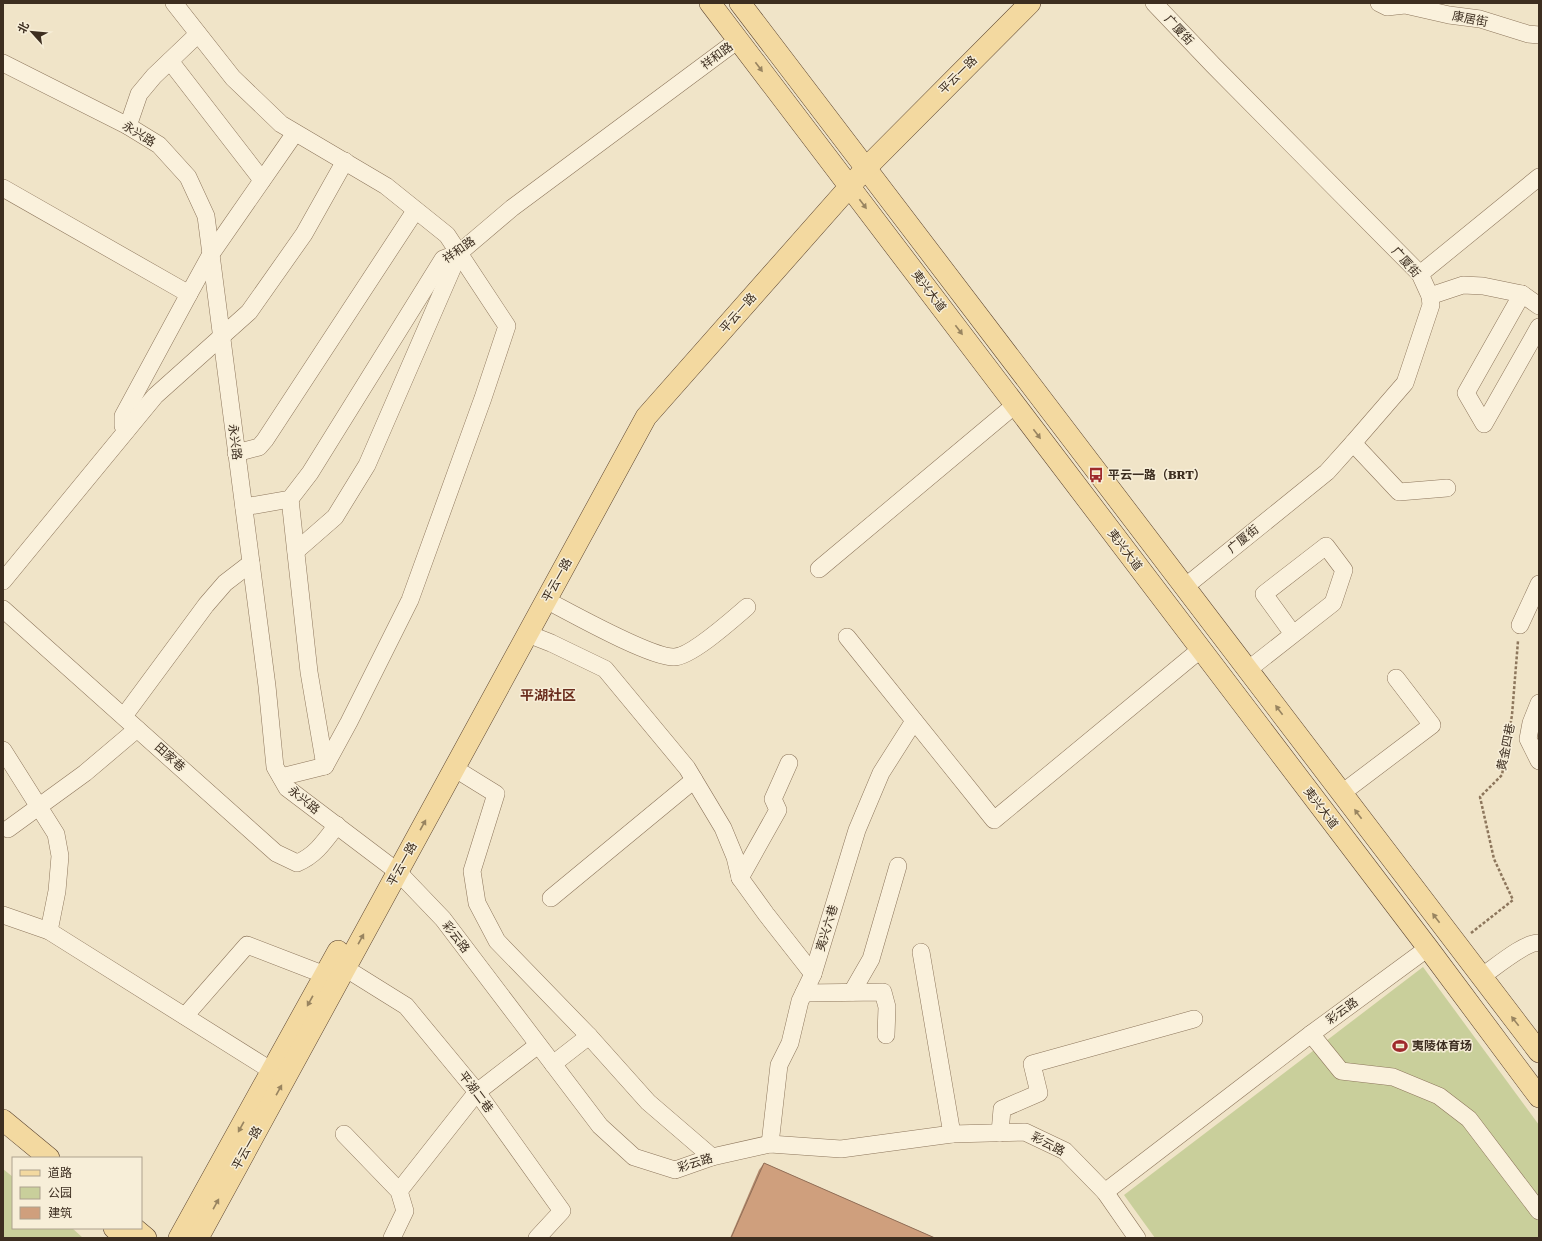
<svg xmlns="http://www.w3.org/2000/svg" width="1542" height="1241" font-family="'Roboto Serif','Noto Sans SC',serif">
<rect width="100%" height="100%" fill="#f0e4c8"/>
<!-- green -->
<g fill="#c9cf9b">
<polygon points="1423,967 1539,1125 1539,1238 1155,1238 1124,1195"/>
<polygon points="3,1169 13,1177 13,1228 72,1228 83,1238 3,1238"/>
</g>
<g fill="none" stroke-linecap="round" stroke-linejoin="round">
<!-- minor casing -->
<g stroke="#8d765c" stroke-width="18">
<g id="minor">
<polyline points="174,3 233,78 281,124 386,186 447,235 507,326 483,398 410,600 349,722 325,766 281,777"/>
<polyline points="1154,3 1213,65 1420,274 1430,296 1431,305 1405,383 1353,443 1327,472 1186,586"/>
<polyline points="1379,3 1387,7 1405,5 1449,15 1480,19 1528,34 1539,35"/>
<polyline points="170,61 262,180"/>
<polyline points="3,63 128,126 159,145 188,177 206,216 267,686 275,767 287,788 398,872 443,919 600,1126 634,1157 675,1170 712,1157 770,1144 841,1149 952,1134 1025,1132 1065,1151 1105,1192 1137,1238"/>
<polyline points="128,126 139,94 154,76 198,34"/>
<polyline points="3,188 189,294 211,254 295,133"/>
<polyline points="1420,274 1539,177"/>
<polyline points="1522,294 1466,393 1484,424 1539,327"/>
<polyline points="1430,296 1463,285 1483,286 1522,294 1539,306"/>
<polyline points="126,431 123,426 123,416 189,294"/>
<polyline points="1353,443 1399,492 1447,488"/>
<polyline points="236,453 259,447 265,440 415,211"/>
<polyline points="290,499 309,672 325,766"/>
<polyline points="244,507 290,499 310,473 443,259 459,253 512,208 738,40"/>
<polyline points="296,551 335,517 367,465 459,253"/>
<polyline points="819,569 1015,405"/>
<polyline points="3,581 155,396 249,312 304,234 345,161"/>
<path d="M 546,600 C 571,613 651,658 674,657 C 691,657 733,619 747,607"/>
<path d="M 3,609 L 276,853 L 297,863 C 315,856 325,841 337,825"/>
<polyline points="1520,625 1539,584"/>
<polyline points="528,634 551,643 605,669 687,768 723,828 735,857 740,878 766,914 813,974"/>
<polyline points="847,637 994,820 1201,649"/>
<polyline points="1249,669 1333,603 1344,570 1326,546 1264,594 1293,634"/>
<polyline points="1539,703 1531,723 1528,739 1539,761"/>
<polyline points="124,716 206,605 225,583 251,563"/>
<polyline points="3,750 56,834 60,856 57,891 49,931"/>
<polyline points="454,768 496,794 472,871 477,903 497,941 589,1036 648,1102 712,1157"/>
<polyline points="1342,793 1432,725 1396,678"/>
<polyline points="8,829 85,773 137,729"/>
<polyline points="740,878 778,810 773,799 789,763"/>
<polyline points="551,898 694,780"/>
<polyline points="3,915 49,931 272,1071"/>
<polyline points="921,952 952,1134"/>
<polyline points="345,968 406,1006 477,1092 562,1211 537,1238"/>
<path d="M 1481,977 C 1493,969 1526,941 1539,943"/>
<polyline points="852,992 871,959 898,866"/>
<polyline points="804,993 883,992 887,1007 886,1035"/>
<polyline points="185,1016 247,945 325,975"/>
<polyline points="1311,1034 1341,1071 1393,1077 1439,1096 1469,1119 1539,1211"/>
<polyline points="553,1064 589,1036"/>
<polyline points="1000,1133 1002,1109 1039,1093 1032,1064 1194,1019"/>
<polyline points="344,1134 399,1191 405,1211 392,1238"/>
<polyline points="770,1144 779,1065 790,1043 800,1001 813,974 857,830 881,773 914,721"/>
<polyline points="399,1191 477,1092 538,1045"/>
<polyline points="1105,1192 1311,1034 1428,948"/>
</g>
</g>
<!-- major casing -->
<g stroke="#5b4430" stroke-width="22">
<g id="major">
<polyline points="710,3 1428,948 1539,1097"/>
<polyline points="740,3 1539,1052"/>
<polyline points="3,1120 49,1158"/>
<polyline points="114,1228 126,1238"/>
<polyline points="134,1228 146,1238"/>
<polyline points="179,1238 338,951"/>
<polyline points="198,1238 646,417 866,168 1030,3"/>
</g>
</g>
<!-- path -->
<polyline stroke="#8d765c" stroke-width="2.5" stroke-dasharray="3 2" stroke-linecap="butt" points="1471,933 1513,900 1494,859 1480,797 1502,775 1512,715 1518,641"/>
<!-- minor -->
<use href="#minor" stroke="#faf1dc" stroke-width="17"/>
<!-- major -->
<use href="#major" stroke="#f3d9a0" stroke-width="21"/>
</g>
<!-- wall -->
<polygon fill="#b2896c" points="764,1163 935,1238 730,1238 759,1170"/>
<!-- building -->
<polygon fill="#cf9f7d" stroke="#916f58" points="764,1163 935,1238 731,1238"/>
<!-- one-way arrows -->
<defs><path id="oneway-solid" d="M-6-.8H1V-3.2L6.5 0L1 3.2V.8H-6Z"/></defs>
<g fill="#988460">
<use href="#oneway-solid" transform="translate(759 67) rotate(53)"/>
<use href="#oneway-solid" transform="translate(863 204) rotate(53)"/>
<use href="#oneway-solid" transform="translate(959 330) rotate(53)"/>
<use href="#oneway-solid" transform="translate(1037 434) rotate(53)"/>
<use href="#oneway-solid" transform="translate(1279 710) rotate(-127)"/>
<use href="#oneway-solid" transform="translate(1358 814) rotate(-127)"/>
<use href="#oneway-solid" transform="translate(423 825) rotate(-61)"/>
<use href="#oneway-solid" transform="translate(1436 918) rotate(-127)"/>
<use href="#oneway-solid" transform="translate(361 939) rotate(-61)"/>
<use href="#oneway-solid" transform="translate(310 1001) rotate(119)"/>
<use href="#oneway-solid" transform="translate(1515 1021) rotate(-128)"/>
<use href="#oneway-solid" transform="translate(279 1090) rotate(-61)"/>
<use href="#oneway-solid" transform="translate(241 1127) rotate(119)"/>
<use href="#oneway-solid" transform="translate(216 1204) rotate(-61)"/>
</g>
<!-- icons -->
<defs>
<g id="bus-bare" transform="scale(1.2)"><path d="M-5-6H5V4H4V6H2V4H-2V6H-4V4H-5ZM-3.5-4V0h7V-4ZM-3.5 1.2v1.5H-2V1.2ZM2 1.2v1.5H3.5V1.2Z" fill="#9e2a2b" stroke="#f7eed8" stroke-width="2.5" paint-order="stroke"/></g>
<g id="stadium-bare" transform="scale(1.2)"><path d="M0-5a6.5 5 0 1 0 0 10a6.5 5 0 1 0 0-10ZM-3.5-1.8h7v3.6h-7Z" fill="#9e2a2b" stroke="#f7eed8" stroke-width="2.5" paint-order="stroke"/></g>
</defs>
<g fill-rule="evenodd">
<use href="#bus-bare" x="1096" y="475"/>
<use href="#stadium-bare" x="1400" y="1046"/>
</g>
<g text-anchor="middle" stroke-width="3" stroke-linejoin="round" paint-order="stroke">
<!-- street labels -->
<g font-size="12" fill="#3d2e20" stroke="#f7eed8">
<text transform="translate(1470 19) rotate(11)" y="4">康居街</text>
<text transform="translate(1179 30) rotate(47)" y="4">广厦街</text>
<text transform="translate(717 56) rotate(-37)" y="4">祥和路</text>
<text transform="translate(958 75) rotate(-45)" y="4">平云一路</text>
<text transform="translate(139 134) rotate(32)" y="4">永兴路</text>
<text transform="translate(459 250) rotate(-35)" y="4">祥和路</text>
<text transform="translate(1406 262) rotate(48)" y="4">广厦街</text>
<text transform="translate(929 291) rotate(53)" y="4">夷兴大道</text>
<text transform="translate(738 313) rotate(-49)" y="4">平云一路</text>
<text transform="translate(235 442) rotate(83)" y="4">永兴路</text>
<text transform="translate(1243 539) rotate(-39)" y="4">广厦街</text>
<text transform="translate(1125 550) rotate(53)" y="4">夷兴大道</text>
<text transform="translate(557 580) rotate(-61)" y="4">平云一路</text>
<text transform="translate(1506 747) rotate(-79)" y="4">黄金四巷</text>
<text transform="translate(170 757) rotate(42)" y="4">田家巷</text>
<text transform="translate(304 800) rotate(39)" y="4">永兴路</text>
<text transform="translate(1321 808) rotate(53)" y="4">夷兴大道</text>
<text transform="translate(402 864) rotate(-61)" y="4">平云一路</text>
<text transform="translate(827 928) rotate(-73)" y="4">夷兴六巷</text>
<text transform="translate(456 937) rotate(52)" y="4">彩云路</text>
<text transform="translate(1342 1011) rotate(-36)" y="4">彩云路</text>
<text transform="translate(476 1092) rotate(53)" y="4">平湖二巷</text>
<text transform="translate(1048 1144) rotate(28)" y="4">彩云路</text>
<text transform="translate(247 1148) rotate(-61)" y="4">平云一路</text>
<text transform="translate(695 1163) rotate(-17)" y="4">彩云路</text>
</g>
<!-- poi labels -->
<g font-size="12" font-weight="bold" fill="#3d2e20" stroke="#f7eed8" text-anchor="start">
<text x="1108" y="479">平云一路（BRT）</text>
<text x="1412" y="1050">夷陵体育场</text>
</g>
<!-- quarter labels -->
<g font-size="14" font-weight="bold" fill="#6b2e1e" stroke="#f7eed8">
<text x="548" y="700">平湖社区</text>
</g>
</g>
<!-- border -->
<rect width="1542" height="1241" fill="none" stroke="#3d2e20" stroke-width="8"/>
<!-- legend -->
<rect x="12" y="1157" width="130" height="72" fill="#f7eed8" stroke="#ada18e"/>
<rect x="20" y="1170" width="20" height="6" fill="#f3d9a0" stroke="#ada18e"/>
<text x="48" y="1177" font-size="12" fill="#3d2e20">道路</text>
<rect x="20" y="1187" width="20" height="12" fill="#c9cf9b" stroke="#ada18e"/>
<text x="48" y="1197" font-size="12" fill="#3d2e20">公园</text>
<rect x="20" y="1207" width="20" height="12" fill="#cf9f7d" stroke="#ada18e"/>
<text x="48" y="1217" font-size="12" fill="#3d2e20">建筑</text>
<!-- north arrow -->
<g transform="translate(32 32) rotate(297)" stroke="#f7eed8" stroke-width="3" paint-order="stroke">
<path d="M0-3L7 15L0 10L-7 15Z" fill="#3d2e20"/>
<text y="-6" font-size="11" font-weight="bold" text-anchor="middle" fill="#3d2e20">北</text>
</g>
</svg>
